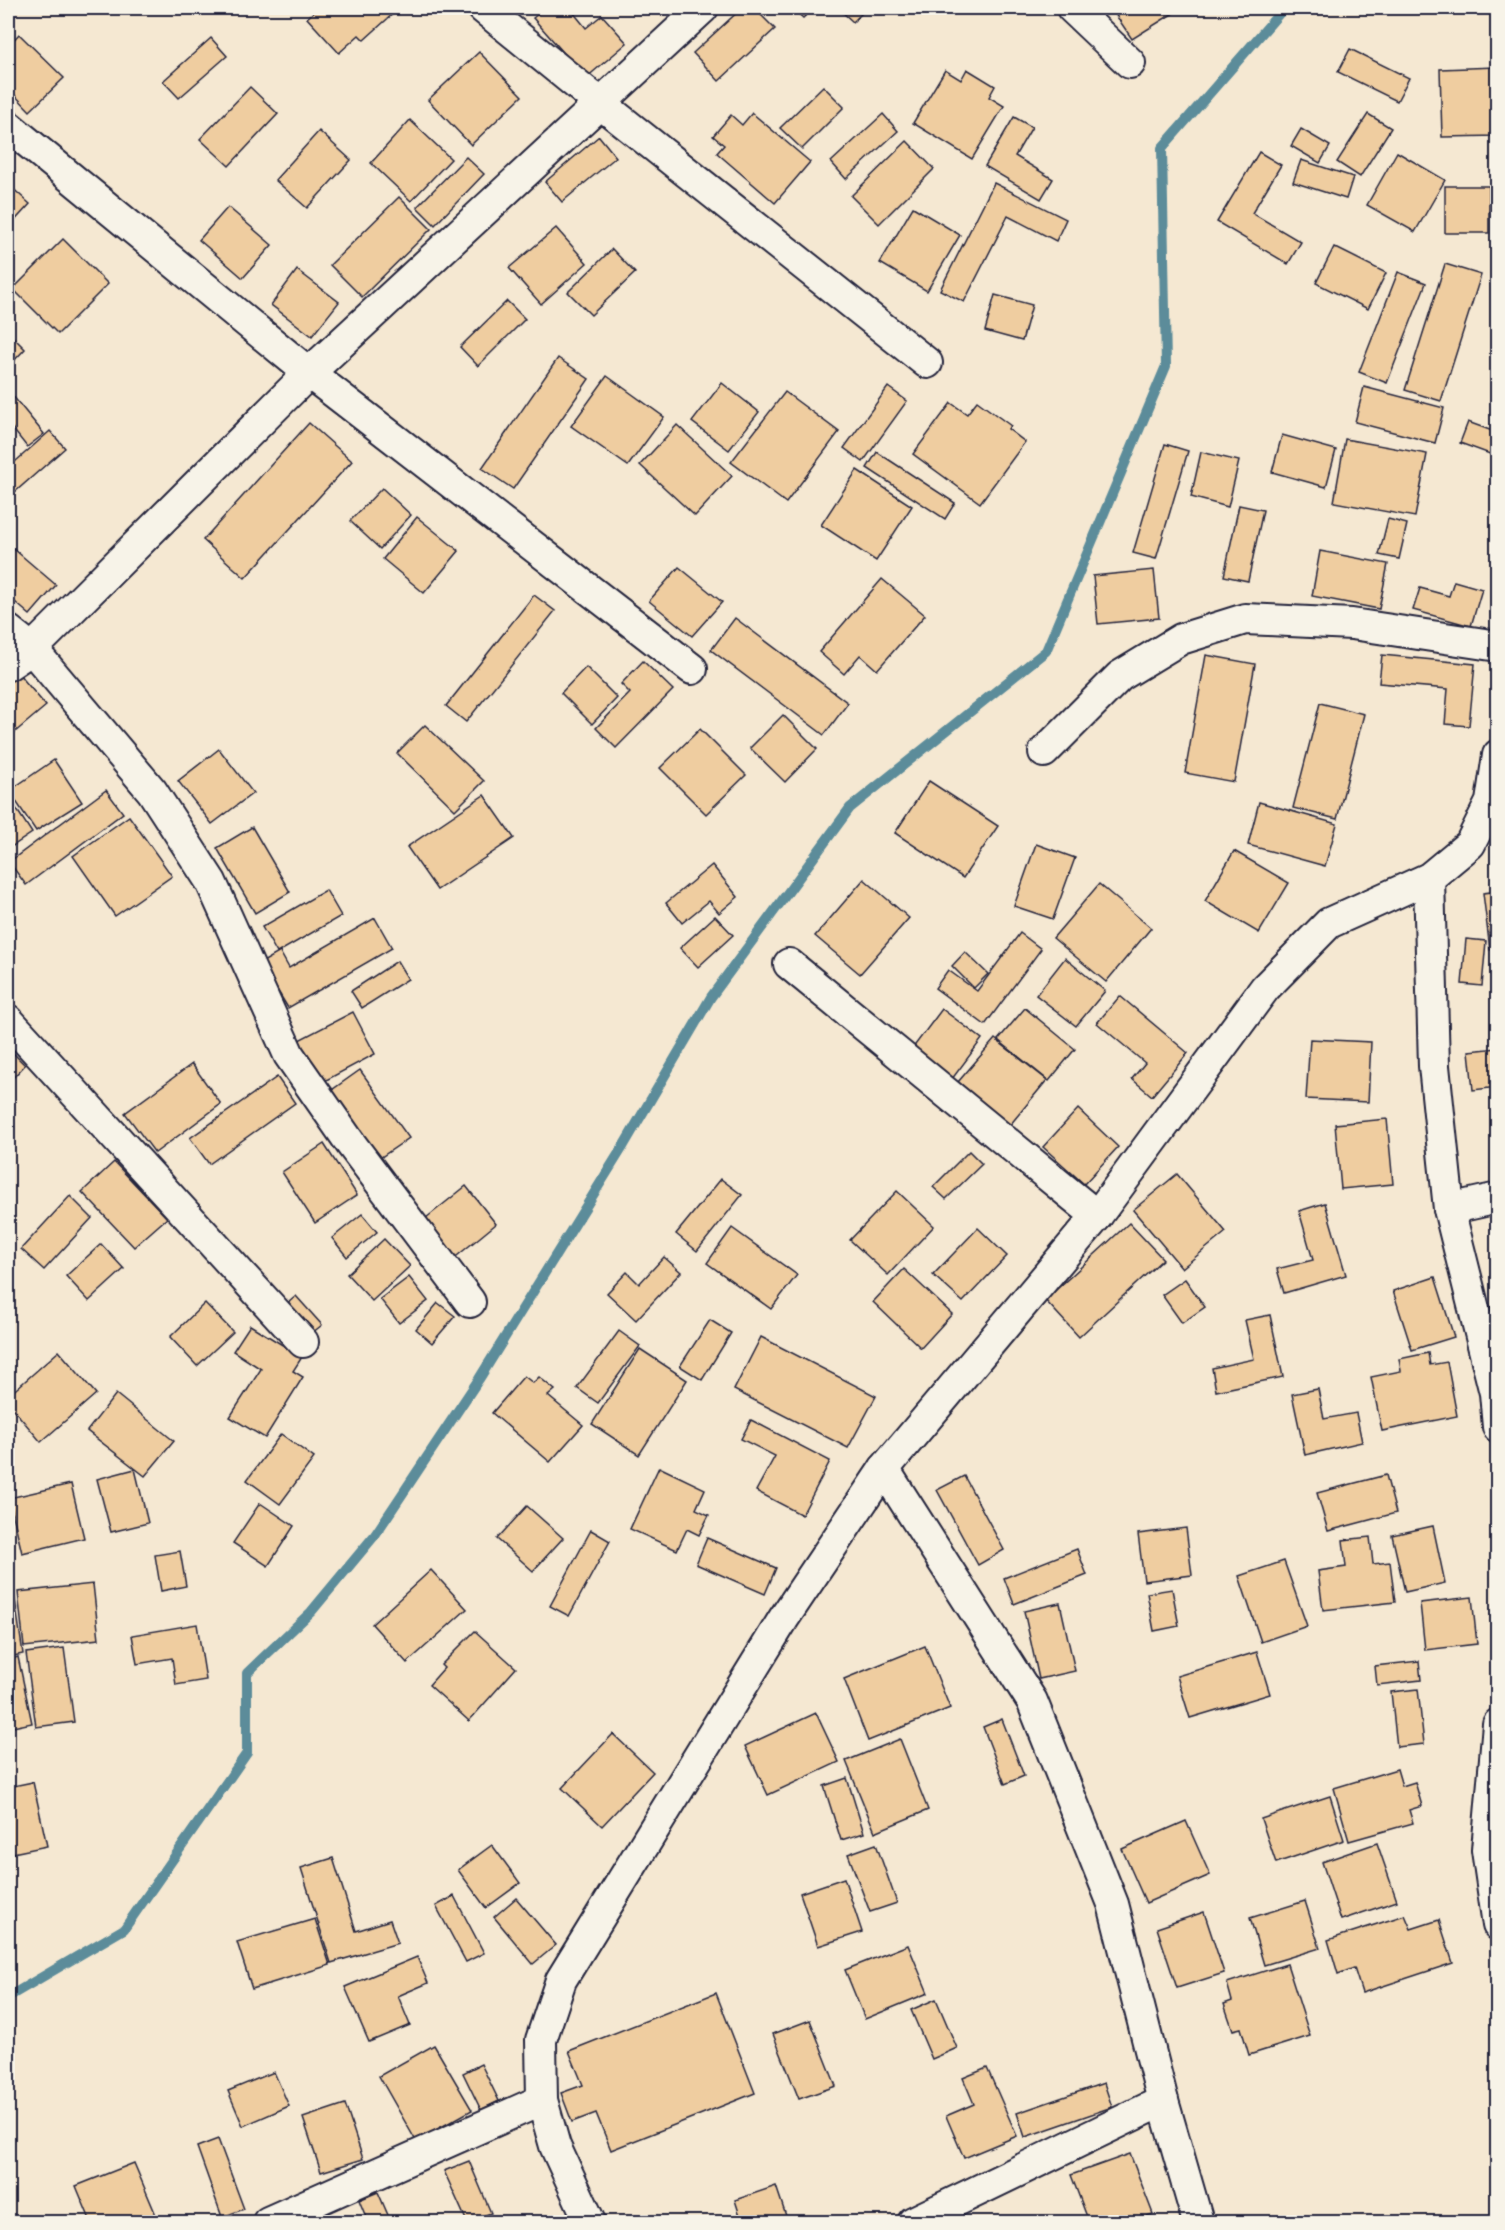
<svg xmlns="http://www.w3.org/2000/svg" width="1505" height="2230" font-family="Mali,sans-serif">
<rect width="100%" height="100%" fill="#f5e8d2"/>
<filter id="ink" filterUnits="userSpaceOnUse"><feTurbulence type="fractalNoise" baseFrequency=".0167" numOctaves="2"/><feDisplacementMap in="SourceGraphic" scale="12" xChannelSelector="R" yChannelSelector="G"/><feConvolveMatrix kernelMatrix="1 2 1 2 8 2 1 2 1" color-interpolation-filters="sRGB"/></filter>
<g filter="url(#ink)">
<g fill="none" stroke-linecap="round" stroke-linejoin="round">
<!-- stream -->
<polyline stroke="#5b8c9a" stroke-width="10" points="8,1997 124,1929 247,1753 247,1673 311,1612 375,1535 479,1379 624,1145 711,997 850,808 1046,651 1166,366 1162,148 1284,8"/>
</g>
<!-- building -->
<g fill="#efcda0" stroke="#22223b" stroke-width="1.5">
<polygon points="316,8 391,8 395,12 364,40 359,35 339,53 307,18 317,9"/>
<polygon points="545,8 577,8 573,12 586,28 602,15 627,43 586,78 533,18"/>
<polygon points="742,8 754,8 775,29 719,81 693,53"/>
<polygon points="792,8 814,8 803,18"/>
<polygon points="838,8 867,8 853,22"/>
<polygon points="1111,8 1179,8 1180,9 1132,39"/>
<polygon points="1422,8 1470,8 1471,12 1422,14"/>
<polygon points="19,34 64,78 30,111 8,88 8,46"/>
<polygon points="211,38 227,56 179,98 163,81"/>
<polygon points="1350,49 1409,78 1397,101 1338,72"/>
<polygon points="479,52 522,96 471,145 428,100"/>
<polygon points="1497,67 1498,136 1442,137 1440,69"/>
<polygon points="967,69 995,86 989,97 1004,106 972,159 913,123 945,70 961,80"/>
<polygon points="823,86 844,107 802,149 780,128"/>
<polygon points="250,87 278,114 229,166 200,139"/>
<polygon points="752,113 810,162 775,203 717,153 724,145 713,136 731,115 742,125"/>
<polygon points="883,114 898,131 846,179 831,162"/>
<polygon points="1368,114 1391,128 1360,177 1337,162"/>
<polygon points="1014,117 1032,127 1015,156 1053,179 1041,199 985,166"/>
<polygon points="410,120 451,159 411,201 371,163"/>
<polygon points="1301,129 1330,146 1320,163 1291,146"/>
<polygon points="319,131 351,160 307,208 275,180"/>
<polygon points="599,136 616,157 562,202 545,182"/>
<polygon points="907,141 934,169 879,224 851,196"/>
<polygon points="1259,152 1281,165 1252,213 1301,242 1288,264 1217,222"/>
<polygon points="1397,152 1445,180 1415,232 1367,205"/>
<polygon points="466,157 484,174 435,225 417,207"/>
<polygon points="1301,160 1353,177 1346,199 1293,182"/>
<polygon points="994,183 1066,219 1056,241 1008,216 964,302 940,290"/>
<polygon points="8,184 30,204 8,228"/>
<rect x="1445" y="186" width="44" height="47"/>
<polygon points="399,197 431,229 362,297 330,265"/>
<polygon points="228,207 272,245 243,278 199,240"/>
<polygon points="913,207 960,235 927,291 880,263"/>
<polygon points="556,228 587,263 541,304 509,268"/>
<polygon points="63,239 108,284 58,334 13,289"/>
<polygon points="1334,247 1386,273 1368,309 1316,283"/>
<polygon points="612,249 635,273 591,315 568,292"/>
<polygon points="1445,264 1481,275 1441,401 1405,390"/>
<polygon points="297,270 339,302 312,336 271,305"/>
<polygon points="1398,272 1426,283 1387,383 1359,372"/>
<polygon points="995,295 1032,305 1022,341 985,331"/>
<polygon points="507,301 525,319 478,366 460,347"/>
<polygon points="8,332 25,349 8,367"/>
<polygon points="558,358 589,379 513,489 482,468"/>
<polygon points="607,376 664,417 628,466 571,426"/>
<polygon points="722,383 759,412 729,450 692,422"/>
<polygon points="888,387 907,401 863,462 844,448"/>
<polygon points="1364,387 1444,408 1435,443 1355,422"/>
<polygon points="785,392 839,432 786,503 731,462"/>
<polygon points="12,395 44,434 27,447 8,423 8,399"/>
<polygon points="977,401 1011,426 1008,429 1025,442 980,503 913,454 951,403 967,414"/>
<polygon points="1468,422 1498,433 1498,457 1460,443"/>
<polygon points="309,423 352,461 245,578 203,540"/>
<polygon points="677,425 732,476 695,516 640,465"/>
<polygon points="50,431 65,448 8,498 8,468"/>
<polygon points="1282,435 1336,450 1326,487 1272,472"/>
<polygon points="1345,439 1427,454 1415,517 1334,502"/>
<polygon points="1165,444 1188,451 1156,559 1133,553"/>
<polygon points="877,452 955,503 945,519 867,468"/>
<polygon points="1201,452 1239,461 1228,507 1191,497"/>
<polygon points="857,470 912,506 876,561 821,525"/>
<polygon points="382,488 411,515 380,549 350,521"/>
<polygon points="1239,505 1263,510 1248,581 1224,576"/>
<polygon points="417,517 459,551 424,593 383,559"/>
<polygon points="1388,519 1407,524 1399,559 1379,555"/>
<polygon points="8,544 56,585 30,615 8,596"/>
<polygon points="1320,551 1388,564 1379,609 1312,596"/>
<polygon points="679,567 722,602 692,636 649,601"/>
<polygon points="1154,570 1159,618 1098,624 1093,576"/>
<polygon points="882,579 925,615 877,670 860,655 844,674 819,652"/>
<polygon points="1454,581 1482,589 1471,626 1413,610 1420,588 1449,596"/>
<polygon points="534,595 555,611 466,722 446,706"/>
<polygon points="735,618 848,703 824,735 711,650"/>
<polygon points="1206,655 1255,664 1234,782 1185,773"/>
<polygon points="1382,655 1475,664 1469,726 1445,724 1448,689 1379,683"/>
<polygon points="643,661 673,690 616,748 596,728 630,693 621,684"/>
<polygon points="13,667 46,706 8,738 8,672"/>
<polygon points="586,667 617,698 592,724 561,693"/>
<polygon points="1320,703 1364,714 1337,819 1293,808"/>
<polygon points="783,715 817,749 785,782 750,748"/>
<polygon points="425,725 484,781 455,810 397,753"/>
<polygon points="700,729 746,775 706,814 660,768"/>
<polygon points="219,749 253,793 212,824 178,781"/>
<polygon points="54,760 82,802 36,831 9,791"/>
<polygon points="929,781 998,826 963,878 895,833"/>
<polygon points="106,790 123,813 26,885 9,862"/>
<polygon points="484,795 514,838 437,890 407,847"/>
<polygon points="8,796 32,833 8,849"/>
<polygon points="1259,802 1337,824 1325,866 1248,845"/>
<polygon points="129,816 172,876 115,916 73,856"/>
<polygon points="252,827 290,892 255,913 217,848"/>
<polygon points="1036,844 1075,858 1053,919 1014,906"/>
<polygon points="1234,851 1289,883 1259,933 1205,901"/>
<polygon points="712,865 738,897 719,913 709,901 682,923 666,903"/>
<polygon points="864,879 909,918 860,974 815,936"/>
<polygon points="1099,884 1151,928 1106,982 1053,938"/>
<polygon points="326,890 341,916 277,953 262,927"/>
<polygon points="1498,891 1498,949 1490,950 1483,893"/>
<polygon points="715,916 733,935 698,967 680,948"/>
<polygon points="375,918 392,948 288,1008 261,963 280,952 289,968"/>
<polygon points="1020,933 1041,949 985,1025 935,988 948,970 977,991"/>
<polygon points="1466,939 1486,941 1482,986 1462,984"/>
<polygon points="965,952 988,974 974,988 952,966"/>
<polygon points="1065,958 1105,991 1076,1026 1036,995"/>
<polygon points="397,961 408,979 362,1008 351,991"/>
<polygon points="1120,996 1188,1053 1152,1096 1132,1079 1145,1063 1097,1023"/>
<polygon points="1025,1008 1075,1049 1049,1081 998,1040"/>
<polygon points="942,1009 982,1039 952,1079 912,1049"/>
<polygon points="353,1012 375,1054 317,1085 295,1042"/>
<polygon points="995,1039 1047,1080 1010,1125 958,1082"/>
<polygon points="1310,1039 1371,1042 1368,1102 1306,1099"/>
<polygon points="8,1048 25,1065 8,1083"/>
<polygon points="1498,1048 1498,1087 1473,1090 1469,1051"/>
<polygon points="192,1064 221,1104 155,1153 125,1113"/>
<polygon points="360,1070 409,1138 371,1164 322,1097"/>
<polygon points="277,1077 295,1103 209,1164 190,1138"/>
<polygon points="1078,1109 1118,1147 1084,1184 1043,1147"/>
<polygon points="1387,1119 1393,1184 1341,1189 1335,1124"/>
<polygon points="324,1144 357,1195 315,1223 282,1172"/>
<polygon points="969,1151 982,1164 946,1199 933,1187"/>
<polygon points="114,1162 167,1218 134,1247 82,1192"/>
<polygon points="1177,1174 1226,1232 1182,1268 1133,1210"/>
<polygon points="721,1179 742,1195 697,1251 676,1234"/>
<polygon points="466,1186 496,1224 452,1260 421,1222"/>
<polygon points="897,1191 934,1226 888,1275 850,1240"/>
<polygon points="70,1196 92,1218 44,1270 21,1249"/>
<polygon points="1325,1203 1346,1275 1284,1293 1277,1269 1313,1260 1299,1211"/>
<polygon points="362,1214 377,1232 347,1257 332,1238"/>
<polygon points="1129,1223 1163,1259 1079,1337 1045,1300"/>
<polygon points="732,1228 797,1275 771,1309 707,1263"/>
<polygon points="978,1228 1007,1256 963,1302 933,1275"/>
<polygon points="384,1239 410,1266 372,1301 347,1274"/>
<polygon points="101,1244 124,1269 89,1301 66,1276"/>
<polygon points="664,1257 681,1272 636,1320 607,1293 627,1272 639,1284"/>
<polygon points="904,1269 952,1314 921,1348 873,1302"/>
<polygon points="409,1277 428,1301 399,1323 380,1299"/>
<polygon points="1435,1277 1454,1337 1412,1350 1393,1291"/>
<polygon points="1185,1279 1205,1307 1182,1323 1162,1295"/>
<polygon points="296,1296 322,1325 307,1337 281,1309"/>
<polygon points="205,1303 233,1332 197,1366 170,1337"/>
<polygon points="438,1303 455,1316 432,1343 416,1329"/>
<polygon points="1270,1315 1283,1377 1216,1391 1212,1368 1254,1359 1245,1320"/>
<polygon points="710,1320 731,1333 702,1380 680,1366"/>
<polygon points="250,1325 302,1357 293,1371 303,1377 265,1438 230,1417 261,1369 233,1351"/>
<polygon points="619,1331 640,1346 598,1403 577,1388"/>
<polygon points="761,1337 876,1396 848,1448 734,1390"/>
<polygon points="640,1349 687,1380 639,1455 592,1424"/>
<polygon points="59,1351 96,1394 41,1442 8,1403 8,1396"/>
<polygon points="1428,1353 1430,1365 1447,1362 1457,1416 1382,1431 1371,1377 1401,1371 1399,1359"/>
<polygon points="524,1376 533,1383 539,1377 555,1390 548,1396 583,1425 550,1462 492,1413"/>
<polygon points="1318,1389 1324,1419 1356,1413 1362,1442 1305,1455 1292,1394"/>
<polygon points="116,1394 174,1441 145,1476 87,1431"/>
<polygon points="751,1420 830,1461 802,1515 756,1491 775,1456 741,1439"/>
<polygon points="281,1434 314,1458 280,1504 247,1480"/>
<polygon points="659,1467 705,1489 696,1509 709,1515 699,1535 687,1529 677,1550 630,1529"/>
<polygon points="135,1469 148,1523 111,1532 97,1479"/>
<polygon points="1386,1475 1396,1513 1328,1531 1317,1493"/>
<polygon points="964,1476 1004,1550 978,1565 937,1490"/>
<polygon points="71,1484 84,1538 22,1553 9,1498"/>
<polygon points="260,1503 294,1526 268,1566 233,1543"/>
<polygon points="527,1506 563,1538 533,1571 497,1539"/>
<polygon points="1433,1526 1445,1583 1405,1592 1392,1535"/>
<polygon points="1186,1528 1192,1575 1144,1581 1138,1534"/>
<polygon points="591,1530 610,1541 569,1616 550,1606"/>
<polygon points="1370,1537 1373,1564 1390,1562 1395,1602 1323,1610 1318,1571 1346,1567 1343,1540"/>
<polygon points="707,1538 776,1568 765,1594 696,1564"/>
<polygon points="1077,1549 1087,1575 1014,1604 1004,1578"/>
<polygon points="180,1551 186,1586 161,1591 155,1555"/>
<polygon points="1284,1561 1307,1626 1261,1642 1239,1576"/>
<polygon points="431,1570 467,1609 407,1663 372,1624"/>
<polygon points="93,1584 99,1639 24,1647 18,1592"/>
<polygon points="13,1586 23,1654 8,1657 8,1587"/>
<polygon points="1172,1589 1179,1626 1154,1631 1147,1593"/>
<polygon points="1472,1597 1477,1644 1425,1650 1420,1603"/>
<polygon points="1060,1603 1075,1671 1039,1679 1024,1611"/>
<polygon points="197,1624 206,1680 176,1685 172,1658 137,1664 132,1635"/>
<polygon points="475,1631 516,1668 469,1721 429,1685 444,1668 441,1665"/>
<polygon points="925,1646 950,1708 868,1741 844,1679"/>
<polygon points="64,1648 74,1722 36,1727 26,1653"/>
<polygon points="1257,1652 1270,1694 1190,1718 1177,1676"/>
<polygon points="18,1657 32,1723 8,1728 8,1660"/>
<polygon points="1419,1661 1421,1680 1377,1685 1375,1666"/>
<polygon points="1418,1689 1424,1744 1397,1747 1391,1692"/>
<polygon points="816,1713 839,1762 768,1795 745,1746"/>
<polygon points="1002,1719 1024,1776 1005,1784 983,1727"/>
<polygon points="613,1734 653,1772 602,1826 562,1788"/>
<polygon points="900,1739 928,1810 875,1832 846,1761"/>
<polygon points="1397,1769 1402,1786 1415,1782 1422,1806 1409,1810 1413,1823 1349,1841 1334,1788"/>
<polygon points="847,1778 864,1833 841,1840 824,1786"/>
<polygon points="33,1782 47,1846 8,1854 8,1787"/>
<polygon points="1330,1796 1344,1840 1276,1863 1261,1819"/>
<polygon points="1186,1821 1210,1875 1146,1903 1122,1849"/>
<polygon points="1377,1843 1397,1901 1341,1920 1322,1862"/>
<polygon points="876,1844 897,1903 870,1912 848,1854"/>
<polygon points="492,1845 520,1883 486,1908 458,1870"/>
<polygon points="333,1858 356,1931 390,1920 398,1943 331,1963 301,1868"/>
<polygon points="844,1878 862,1932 818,1946 800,1893"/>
<polygon points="454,1896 484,1953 466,1962 436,1906"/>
<polygon points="516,1898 556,1945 533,1964 494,1917"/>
<polygon points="1305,1901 1320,1948 1264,1965 1250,1918"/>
<polygon points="1204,1912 1224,1973 1177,1988 1157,1928"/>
<polygon points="1405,1915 1411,1929 1439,1920 1453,1963 1362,1993 1354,1968 1338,1974 1328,1940"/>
<polygon points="315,1919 330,1965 252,1989 237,1942"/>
<polygon points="908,1945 928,1993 865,2019 845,1970"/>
<polygon points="417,1957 428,1983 398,1996 410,2025 369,2042 345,1987"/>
<polygon points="1287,1964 1310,2036 1249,2055 1241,2028 1233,2030 1224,2004 1232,2001 1227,1983"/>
<polygon points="716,1993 755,2093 611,2150 596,2113 572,2122 561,2093 583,2085 569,2051"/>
<polygon points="936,1999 957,2048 932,2059 911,2010"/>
<polygon points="810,2020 836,2086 799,2099 773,2034"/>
<polygon points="434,2045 472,2110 416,2141 379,2076"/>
<polygon points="481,2064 499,2101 481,2110 463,2073"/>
<polygon points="987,2068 1017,2136 964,2158 946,2116 974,2104 963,2078"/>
<polygon points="274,2072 289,2106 243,2126 228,2091"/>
<polygon points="1104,2083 1112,2107 1025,2137 1017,2113"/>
<polygon points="345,2104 363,2159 321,2172 303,2118"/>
<polygon points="218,2139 244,2209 222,2217 197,2147"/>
<polygon points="1130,2154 1153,2214 1130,2222 1089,2222 1071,2175"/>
<polygon points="469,2161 491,2213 467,2222 444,2171"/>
<polygon points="134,2163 159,2222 91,2222 76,2186"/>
<polygon points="776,2186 788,2222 742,2222 735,2200"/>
<polygon points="378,2192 391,2222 368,2222 359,2200"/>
</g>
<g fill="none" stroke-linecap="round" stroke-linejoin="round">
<!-- minor casing -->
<g stroke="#22223b" stroke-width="34">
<g id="minor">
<polyline points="483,8 601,104 927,363"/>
<polyline points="1072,8 1130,63"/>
<polyline points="8,126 309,373 692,669"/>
<polyline points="8,630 32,649 152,791 211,882 289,1055 351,1144 470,1302"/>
<polyline points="8,665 32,649 309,373 703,8"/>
<polyline points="1044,752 1120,676 1181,639 1245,619 1352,624 1498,646"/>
<polyline points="1429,878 1434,1066 1449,1209 1495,1393 1498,1427"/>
<polyline points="789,964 1097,1216"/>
<polyline points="8,1020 303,1342"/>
<polyline points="1449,1209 1498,1198"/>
<polyline points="884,1469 1032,1701 1113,1904 1163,2101 1198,2222"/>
<polyline points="1498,1724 1487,1850 1498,1925"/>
<polyline points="268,2222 542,2100"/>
<polyline points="590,2222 555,2146 542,2100 541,2040 561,1980 784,1618 884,1469 1097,1216 1265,988 1329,923 1429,878 1470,844 1491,802 1498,755"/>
<polyline points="913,2222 1163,2101"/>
</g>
</g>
<!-- minor -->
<use href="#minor" stroke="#f7f3e8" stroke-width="30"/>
</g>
</g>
<!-- margin -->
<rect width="1505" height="2230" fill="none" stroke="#f7f3e8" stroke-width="30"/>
<rect x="15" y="15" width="1475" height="2200" fill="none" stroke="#22223b" stroke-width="2" filter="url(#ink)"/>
</svg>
